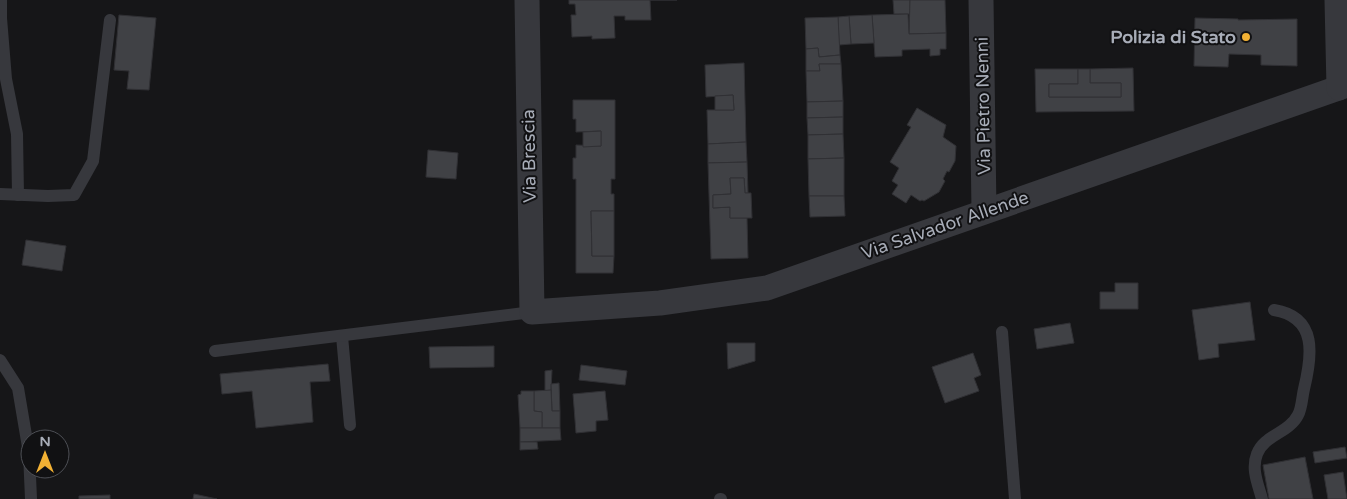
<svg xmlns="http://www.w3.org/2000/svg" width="1347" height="499" font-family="'Varela Round',sans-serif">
<rect width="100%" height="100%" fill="#161618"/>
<!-- building -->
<g fill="#404145" stroke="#303034">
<polygon points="569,0 677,0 650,0 651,20 625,20 625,16 614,16 615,38 592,39 592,36 572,37 571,15 576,15 575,4 569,4"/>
<polygon points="893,0 910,0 910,14 894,14"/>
<polygon points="910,0 945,0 946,33 909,34"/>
<polygon points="908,14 909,34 946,33 946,49 940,49 940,55 930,56 930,49 902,50 902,56 875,57 872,15"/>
<polygon points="119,15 156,18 149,90 127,89 129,71 114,70"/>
<polygon points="872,15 874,43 851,44 849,16"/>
<polygon points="849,16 851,44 839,45 838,17"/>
<polygon points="838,17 840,55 819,57 818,48 806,49 805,18"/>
<polygon points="1195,18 1238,19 1238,20 1297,19 1297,66 1261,65 1261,55 1229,54 1228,67 1194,66"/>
<polygon points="818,48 819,57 840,55 841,64 819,64 820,71 806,71 806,49"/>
<polygon points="744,63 746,142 708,144 707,110 734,110 733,95 706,97 705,65"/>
<polygon points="819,64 841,64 843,101 807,102 806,71 820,71"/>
<polygon points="1133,68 1134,111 1036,112 1035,69 1078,69 1078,84 1049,84 1049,97 1121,97 1121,83 1090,83 1090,69"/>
<polygon points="1078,69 1090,69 1090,83 1121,83 1121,97 1049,97 1049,84 1078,84"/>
<polygon points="733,95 734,110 715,110 715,96"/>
<polygon points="573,100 615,100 615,179 611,179 611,194 614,194 614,211 591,211 592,256 614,256 613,273 576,273 576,179 573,179 573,158 576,158 576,145 601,146 601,131 576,132 576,119 573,119"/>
<polygon points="843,101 843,117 807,118 807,102"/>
<polygon points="917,108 946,125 943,137 956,146 955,161 949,172 947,171 943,179 945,181 939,192 924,201 922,200 920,201 911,195 906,203 892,194 898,185 892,181 899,168 890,162 911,127 907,125"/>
<polygon points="843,117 843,134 808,135 807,118"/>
<polygon points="601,131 601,146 583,147 583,132"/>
<polygon points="843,134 844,158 808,159 808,135"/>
<polygon points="746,142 747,162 708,163 708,144"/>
<polygon points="428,150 458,153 456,179 426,177"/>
<polygon points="844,158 844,196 809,196 808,159"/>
<polygon points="747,162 748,193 745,193 744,178 730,178 731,194 713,195 713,208 730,207 730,218 747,218 748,258 711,259 708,163"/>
<polygon points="730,178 744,178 745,193 751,193 752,218 730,218 730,207 713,208 713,195 731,194"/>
<polygon points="809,196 844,196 845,216 810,217"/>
<polygon points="591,211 614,211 614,256 592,256"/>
<polygon points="26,240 66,246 62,271 22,265"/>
<polygon points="1115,283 1138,283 1138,309 1100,309 1100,292 1115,292"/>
<polygon points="1250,302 1255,340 1218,344 1219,357 1199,360 1192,310"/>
<polygon points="1070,323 1074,343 1037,349 1034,329"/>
<polygon points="727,343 755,343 755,361 728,369"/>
<polygon points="494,346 494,367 430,368 429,347"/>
<polygon points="973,353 981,375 974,378 979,391 945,403 932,367"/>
<polygon points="328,364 330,381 310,382 313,422 256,428 252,391 222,394 220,374"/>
<polygon points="581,365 627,371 625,385 579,380"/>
<polygon points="552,370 551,390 545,391 545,371"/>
<polygon points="559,383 560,411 552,411 551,384"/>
<polygon points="551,390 552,411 560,411 560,428 542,428 542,412 534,411 534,391"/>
<polygon points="521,391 534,391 534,411 542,412 542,428 520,428 518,395 521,394"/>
<polygon points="605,391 608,420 596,421 596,431 576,433 573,394"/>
<polygon points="520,428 560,428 561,440 520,442"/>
<polygon points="520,442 537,442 538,449 520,450"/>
<polygon points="1345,447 1347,458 1315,463 1313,452"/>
<polygon points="1305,457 1313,499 1269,499 1263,465"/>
<polygon points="1343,472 1347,499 1328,499 1324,475"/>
<polygon points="194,494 217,499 193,499"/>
<polygon points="110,495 110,499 79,499 79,496"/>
</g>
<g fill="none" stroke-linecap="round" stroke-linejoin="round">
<!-- lane -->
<g stroke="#37383d" stroke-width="12">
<polyline points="1,0 1,18 6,79 17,134 18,195"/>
<polyline points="0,194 48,196 74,195 93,161 110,20"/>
<polyline points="1002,332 1015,499"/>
<polyline points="342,336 350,425"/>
<polyline points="215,351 532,312"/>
<polyline points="0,360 18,388 29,453 31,499"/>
<polyline points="720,499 721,499"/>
<path d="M 1262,499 C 1258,484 1251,469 1257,454 C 1264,435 1289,433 1298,415 C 1302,408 1302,397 1304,389 C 1312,356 1318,317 1274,310"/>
</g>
<!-- street -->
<g stroke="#37383d" stroke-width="25">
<polyline points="527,0 532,312 660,303 767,288 1347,85"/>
<polyline points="981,0 984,211"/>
<polyline points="1337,0 1339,88"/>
</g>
</g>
<!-- markers -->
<circle fill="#f2b134" stroke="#111113" stroke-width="2" cx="1246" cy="37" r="5"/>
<g text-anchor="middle" stroke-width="4" stroke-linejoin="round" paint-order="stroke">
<!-- poi labels -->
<g font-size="18" font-weight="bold" fill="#a8adb8" stroke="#111113" text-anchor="end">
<text x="1236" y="43">Polizia di Stato</text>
</g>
<!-- street labels -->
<g font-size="18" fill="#a8adb8" stroke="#111113">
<text transform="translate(983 106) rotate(-91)" y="6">Via Pietro Nenni</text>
<text transform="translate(529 156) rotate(-91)" y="6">Via Brescia</text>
<text transform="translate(945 225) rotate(-19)" y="6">Via Salvador Allende</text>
</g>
</g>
<!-- north arrow -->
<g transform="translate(45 454)"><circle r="24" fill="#111113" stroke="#4d4f55"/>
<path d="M0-4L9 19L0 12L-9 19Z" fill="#f2b134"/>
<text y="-8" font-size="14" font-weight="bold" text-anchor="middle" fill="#a8adb8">N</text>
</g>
</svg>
